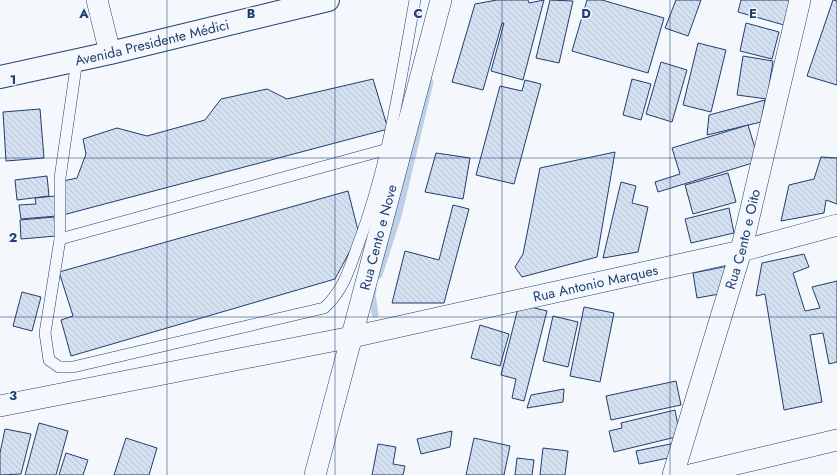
<svg xmlns="http://www.w3.org/2000/svg" width="837" height="475" font-family="Jost,sans-serif">
<defs>
<pattern id="building-back-hatch" width="6" height="6" patternUnits="userSpaceOnUse"><rect width="6" height="6" fill="#d5e0f0"/><path d="M-1 5l2 2M0 0l6 6M5-1l2 2" fill="none" stroke="#b6c1d1"/></pattern>
</defs>
<rect width="100%" height="100%" fill="#f4f7fb"/>
<g fill="none" stroke-linecap="round" stroke-linejoin="round">
<!-- stream -->
<g stroke="#bed0e5" stroke-width="7">
<polyline points="379,275 398,216 430,82"/>
<polyline points="373,290 372,295 375,314"/>
</g>
</g>
<!-- building -->
<g fill="url(#building-back-hatch)" stroke="#1d3f73">
<polygon points="497,0 528,0 529,3 544,0 523,80 491,71 504,23 502,23 483,90 452,82 475,4"/>
<polygon points="550,0 573,1 559,63 536,58"/>
<polygon points="587,0 602,0 664,18 648,73 572,51"/>
<polygon points="676,0 701,0 688,36 665,28"/>
<polygon points="741,0 791,0 784,25 738,12"/>
<polygon points="833,0 837,1 837,85 807,76"/>
<polygon points="746,23 779,32 772,59 740,51"/>
<polygon points="698,43 726,50 711,112 683,105"/>
<polygon points="743,56 773,61 767,99 737,95"/>
<polygon points="661,62 687,70 672,122 646,114"/>
<polygon points="373,79 388,129 63,215 63,181 77,178 86,154 83,139 117,128 147,136 205,120 221,99 267,89 287,99"/>
<polygon points="632,79 651,84 641,120 623,115"/>
<polygon points="525,80 541,84 514,184 476,175 500,86 522,91"/>
<polygon points="765,100 761,122 707,135 709,115"/>
<polygon points="40,109 44,158 6,161 3,112"/>
<polygon points="748,125 759,161 658,192 655,182 680,174 672,148"/>
<polygon points="615,152 597,257 522,277 515,267 523,254 540,168"/>
<polygon points="436,153 470,158 463,199 425,192"/>
<polygon points="821,157 837,158 837,204 826,200 824,213 781,221 789,185 814,179"/>
<polygon points="728,173 736,202 693,214 685,185"/>
<polygon points="47,176 49,196 17,200 15,180"/>
<polygon points="621,182 636,186 632,203 648,207 638,252 603,258"/>
<polygon points="348,191 359,234 335,279 71,356 61,320 73,316 59,272"/>
<polygon points="55,196 57,216 21,219 19,205 36,204 35,198"/>
<polygon points="453,205 469,209 444,303 392,303 405,251 439,260"/>
<polygon points="729,208 734,233 691,243 685,219"/>
<polygon points="54,217 56,236 21,239 20,220"/>
<polygon points="804,254 809,267 793,273 805,311 820,308 812,287 837,281 837,362 829,364 823,333 810,335 822,402 784,410 765,294 756,296 762,263"/>
<polygon points="728,266 725,293 697,298 693,273"/>
<polygon points="22,292 41,297 32,331 13,326"/>
<polygon points="519,304 547,311 524,401 512,398 516,379 501,375"/>
<polygon points="584,307 614,313 600,382 570,376"/>
<polygon points="553,316 578,322 568,367 543,361"/>
<polygon points="480,325 509,334 500,366 471,358"/>
<polygon points="676,381 681,405 611,420 606,396"/>
<polygon points="564,389 563,402 527,408 531,395"/>
<polygon points="675,410 680,436 614,452 609,431 622,428 621,423"/>
<polygon points="39,423 68,431 56,475 25,475"/>
<polygon points="5,429 31,434 21,474 0,475 0,453"/>
<polygon points="452,431 450,447 421,454 417,439"/>
<polygon points="126,438 157,448 149,475 114,475"/>
<polygon points="474,438 510,446 504,475 466,475"/>
<polygon points="675,443 678,456 639,464 636,451"/>
<polygon points="378,444 396,447 393,464 405,466 403,475 372,475"/>
<polygon points="543,448 568,451 565,475 540,475"/>
<polygon points="66,453 88,460 83,475 59,475"/>
<polygon points="517,458 534,460 532,475 515,475"/>
</g>
<g fill="none" stroke-linecap="round" stroke-linejoin="round">
<!-- lane casing -->
<g stroke="#1d3f73" stroke-width="12">
<g id="lane">
<path d="M 77,60 L 60,178 L 60,239 L 45,333 L 49,360 L 59,367 L 73,367 L 324,308 C 344,290 349,269 358,245 C 388,166 400,83 415,0"/>
<polyline points="60,239 388,149"/>
</g>
</g>
<!-- street casing -->
<g stroke="#1d3f73" stroke-width="22">
<g id="street">
<polyline points="97,0 110,53"/>
<path id="s1" d="M 0,406 L 352,337 L 741,251 L 837,225"/>
<path id="s2" d="M 315,475 L 441,0"/>
<path id="s3" d="M 673,475 L 741,251 L 800,0"/>
<polyline points="690,475 837,440"/>
</g>
</g>
<!-- primary casing -->
<g stroke="#1d3f73" stroke-width="24">
<g id="primary">
<path id="s4" d="M 0,77 L 110,53 L 328,0"/>
</g>
</g>
<!-- lane -->
<use href="#lane" stroke="#f4f7fb" stroke-width="11"/>
<!-- street -->
<use href="#street" stroke="#f4f7fb" stroke-width="21"/>
<!-- primary -->
<use href="#primary" stroke="#f4f7fb" stroke-width="22"/>
</g>
<!-- grid -->
<path fill="none" stroke="#1d3f73" stroke-width="1" stroke-opacity="0.55" d="M 167,0 L 167,475M 335,0 L 335,475M 502,0 L 502,475M 670,0 L 670,475M 0,158 L 837,158M 0,317 L 837,317"/>
<g text-anchor="middle" stroke-width="3" stroke-linejoin="round" paint-order="stroke">
<!-- street labels -->
<g font-size="14" fill="#1d3f73" stroke="#f4f7fb">
<text dy="5" stroke="none"><textPath href="#s4" startOffset="156">Avenida Presidente Médici</textPath></text>
<text dy="5" stroke="none"><textPath href="#s2" startOffset="246">Rua Cento e Nove</textPath></text>
<text dy="5" stroke="none"><textPath href="#s3" startOffset="246">Rua Cento e Oito</textPath></text>
<text dy="5" stroke="none"><textPath href="#s1" startOffset="608">Rua Antonio Marques</textPath></text>
</g>
</g>
<g font-size="13" text-anchor="middle" font-weight="bold" fill="#1d3f73" stroke="#f4f7fb" stroke-width="3" stroke-linejoin="round" paint-order="stroke">
<text x="84" y="18">A</text>
<text x="251" y="18">B</text>
<text x="418" y="18">C</text>
<text x="586" y="18">D</text>
<text x="753" y="18">E</text>
<text x="13" y="84">1</text>
<text x="13" y="242">2</text>
<text x="13" y="400">3</text>
</g>
</svg>
